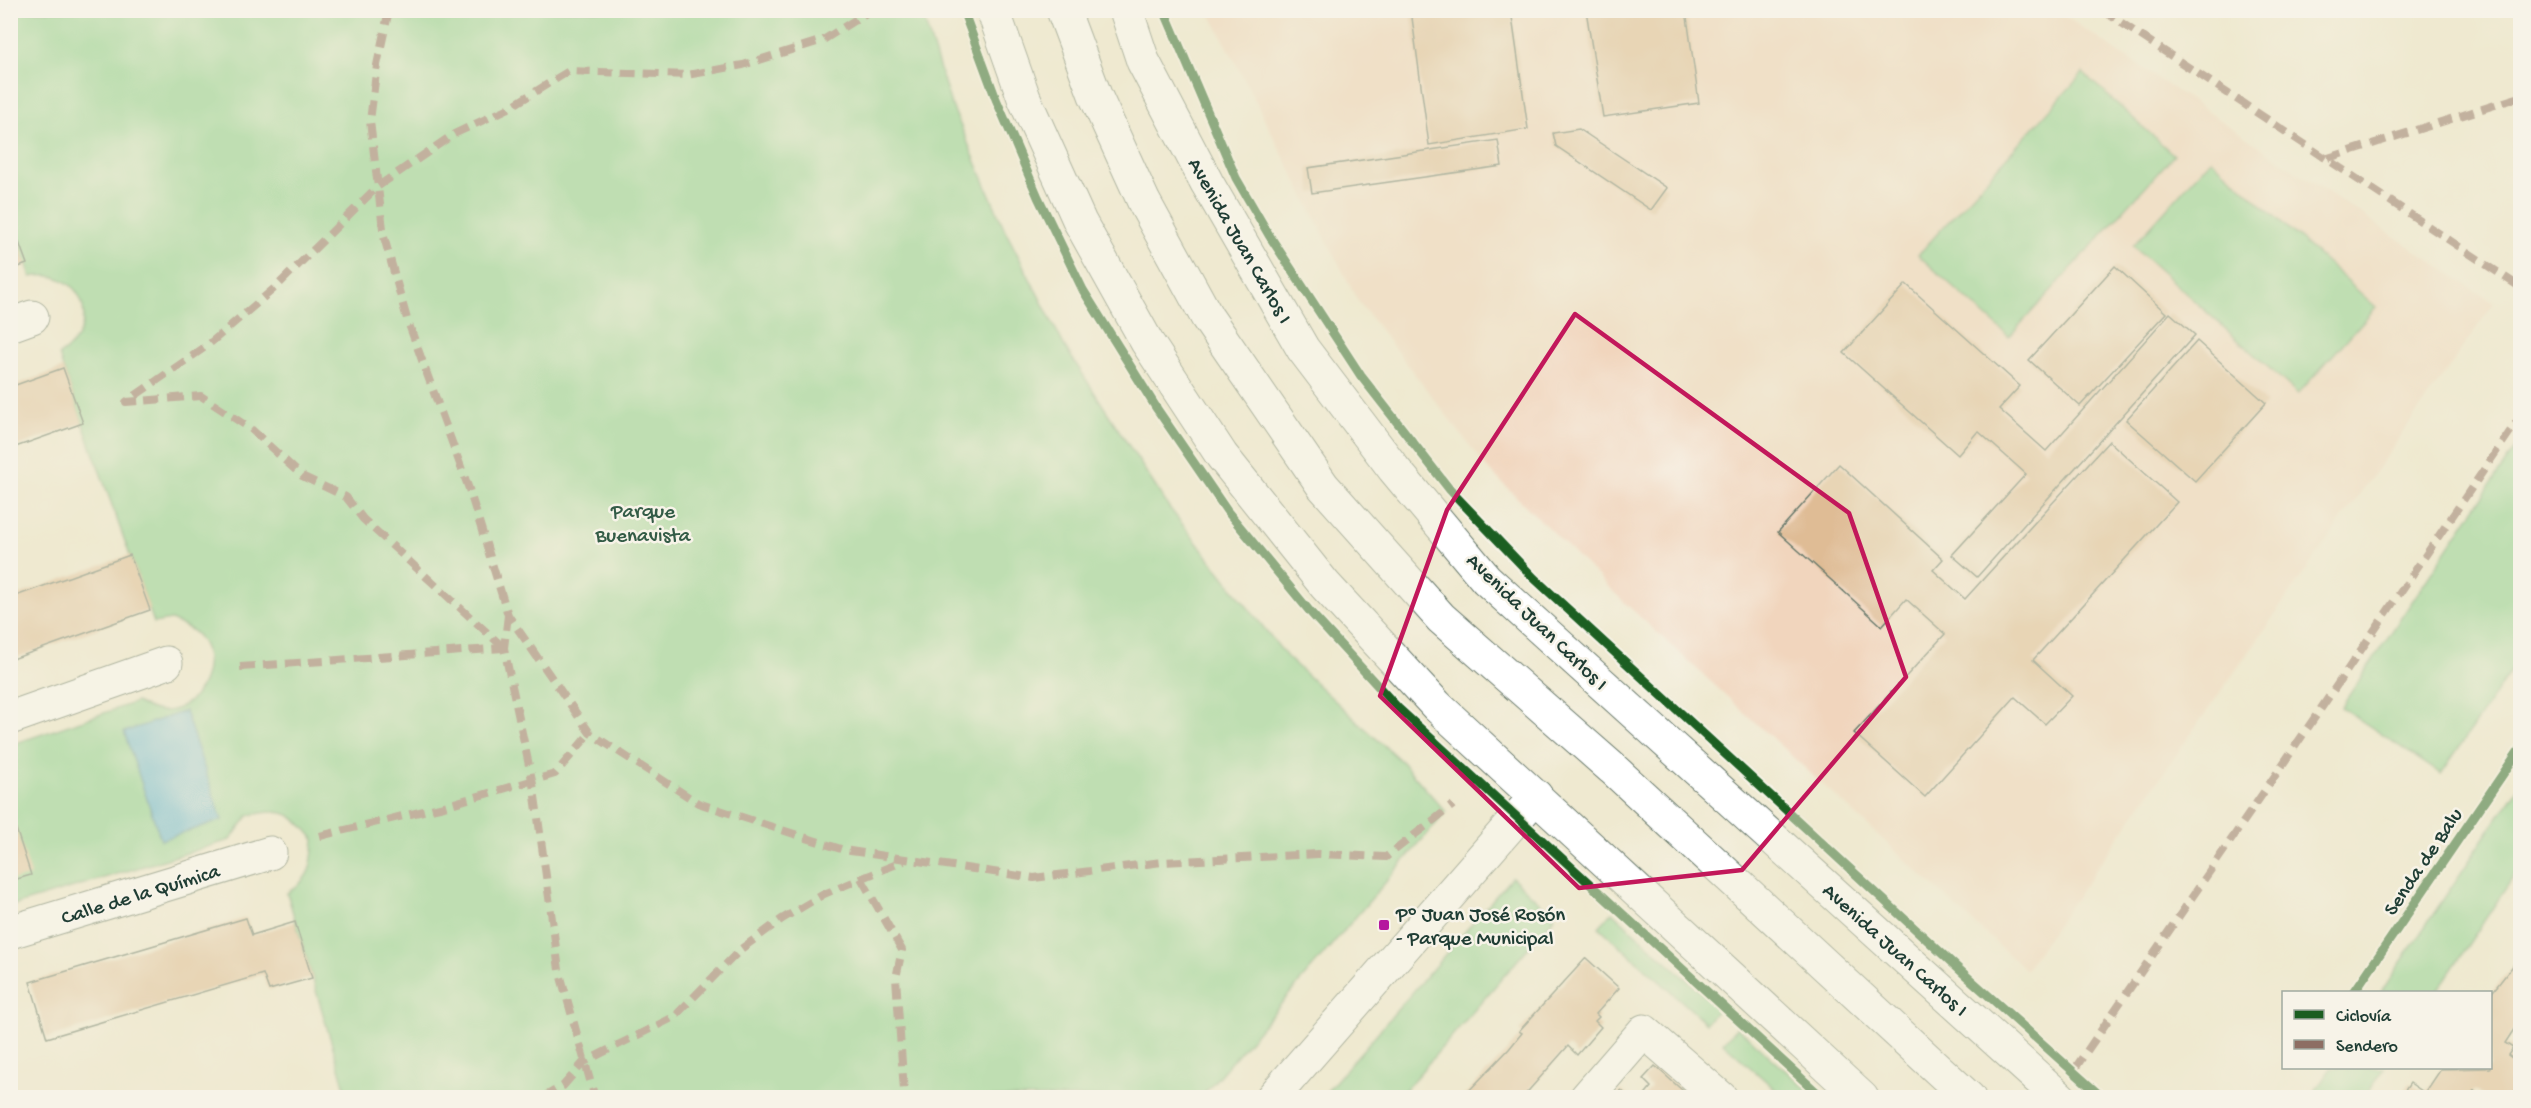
<svg xmlns="http://www.w3.org/2000/svg" width="2531" height="1108" font-family="'Gochi Hand',sans-serif">
<rect width="100%" height="100%" fill="#f7f3e8"/>
<filter id="ink" filterUnits="userSpaceOnUse"><feTurbulence type="fractalNoise" baseFrequency=".0167" numOctaves="2"/><feDisplacementMap in="SourceGraphic" scale="12" xChannelSelector="R" yChannelSelector="G"/><feConvolveMatrix kernelMatrix="1 2 1 2 8 2 1 2 1" color-interpolation-filters="sRGB"/></filter>
<filter id="wash" filterUnits="userSpaceOnUse"><feTurbulence type="fractalNoise" baseFrequency=".008" numOctaves="4" result="noise"/><feDisplacementMap in="SourceGraphic" scale="24" xChannelSelector="R" yChannelSelector="G"/><feGaussianBlur stdDeviation="1.35" result="paint"/><feColorMatrix in="noise" values="0 0 0 0 0 0 0 0 0 0 0 0 0 0 0 0 0 1.4 0 .05"/><feComposite in="paint" operator="in"/></filter>
<g filter="url(#wash)">
<rect width="100%" height="100%" fill="#efe9d0"/>
<!-- built -->
<polygon fill="#f1d5bd" points="1209,11 2057,11 2494,303 2025,970 1625,603 1488,469 1358,301"/>
<!-- green -->
<g fill="#85d18e" stroke="#528761" stroke-width="1.5">
<path d="M 921,10 L 950,101 L 1005,230 L 1065,347 L 1168,506 L 1287,657 L 1402,762 L 1446,812 L 1201,1097 L 348,1098 L 287,893 C 311,879 312,866 314,839 C 293,812 282,807 248,816 L 230,840 L 11,906 L 10,745 L 136,702 C 145,707 156,712 167,711 C 200,708 220,662 198,636 C 192,628 180,624 171,620 L 154,623 L 63,368 L 59,355 C 103,328 85,267 31,277 L 11,217 L 11,11 Z"/>
<polygon points="2083,73 2174,155 2009,337 1918,255"/>
<polygon points="2211,159 2376,307 2298,394 2133,246"/>
<polygon points="2520,441 2520,657 2441,774 2341,707"/>
<polygon points="2520,785 2520,867 2446,978 2436,992 2381,992"/>
<polygon points="1512,877 1555,917 1399,1097 1322,1097"/>
<polygon points="1612,912 1719,1009 1706,1023 1599,927"/>
<polygon points="1737,1027 1815,1097 1784,1097 1723,1043"/>
<polygon points="2331,1068 2385,1068 2365,1097 2311,1097"/>
</g>
<!-- water -->
<polygon fill="#58b3d6" stroke="#3c7885" stroke-width="1.5" points="185,711 222,820 161,840 124,732"/>
<g id="blocks">
<!-- building -->
<g fill="#dfbc95">
<polygon points="1411,10 1511,10 1528,129 1429,145"/>
<polygon points="1586,10 1686,10 1699,103 1603,117"/>
<polygon points="1579,129 1667,188 1651,210 1556,146 1553,133"/>
<polygon points="1498,140 1502,166 1312,193 1308,168"/>
<polygon points="10,218 27,264 10,270"/>
<polygon points="2115,266 2166,313 2080,406 2029,360"/>
<polygon points="1906,284 2020,386 1999,409 2046,451 2170,313 2195,335 1977,577 1952,555 2026,474 1978,431 1958,455 1844,353"/>
<polygon points="2197,341 2266,403 2195,481 2126,420"/>
<polygon points="63,368 83,423 10,449 10,387"/>
<polygon points="2109,441 2177,502 2033,660 2072,696 2045,724 2015,697 1925,797 1854,733 1945,634 1906,599 1882,626 1778,532 1839,464 1943,559 1933,570 1965,599"/>
<polygon points="130,555 150,610 10,660 10,598"/>
<polygon points="10,810 31,875 10,881"/>
<polygon points="246,918 252,935 295,922 312,978 269,990 263,974 47,1038 30,982"/>
<polygon points="2520,957 2520,1020 2505,1043 2513,1048 2508,1055 2520,1064 2520,1082 2510,1098 2485,1098 2474,1090 2469,1098 2400,1098 2410,1083 2425,1093 2441,1069 2490,1068 2490,995"/>
<polygon points="1586,958 1619,988 1596,1014 1599,1017 1595,1021 1601,1027 1577,1055 1568,1046 1522,1098 1462,1098 1509,1049 1522,1033 1519,1031"/>
<polygon points="1655,1066 1691,1098 1642,1098 1651,1087 1643,1079"/>
<polygon points="1621,1090 1630,1098 1615,1098"/>
</g>
</g>
</g>
<g filter="url(#ink)">
<use href="#blocks" fill-opacity="0" stroke="#68796b" stroke-width="1.5"/>
<g fill="none" stroke-linecap="round" stroke-linejoin="round">
<!-- minor casing -->
<g stroke="#68796b" stroke-width="35">
<g id="minor">
<polyline points="10,325 32,317"/>
<polyline points="10,718 166,663"/>
<polyline points="10,932 270,853"/>
<polyline points="1272,1098 1536,796"/>
<polyline points="1586,1098 1644,1031 1721,1098"/>
</g>
</g>
<!-- major casing -->
<g stroke="#68796b" stroke-width="35">
<g id="major">
<polyline points="993,10 1024,98 1080,222 1147,342 1222,456 1325,585 1437,706 1862,1098"/>
<polyline points="1063,10 1095,95 1144,202 1207,317 1323,486 1441,618 1613,769 1969,1098"/>
<polyline points="1126,10 1143,61 1207,183 1303,349 1394,469 1486,579 2060,1098"/>
</g>
</g>
<!-- minor -->
<use href="#minor" stroke="#fff" stroke-width="33"/>
<!-- major -->
<use href="#major" stroke="#fff" stroke-width="33"/>
<!-- quiet -->
<g stroke="#8d6e63" stroke-width="8" stroke-dasharray="15 8" stroke-linecap="butt">
<polyline points="389,10 377,65 370,121 384,237 407,319 469,489 508,615 590,733 698,803 844,850 1034,878 1162,862 1318,854 1386,857 1453,805"/>
<polyline points="2102,10 2520,287"/>
<polyline points="2328,158 2520,97"/>
<polyline points="508,615 504,648 534,789 559,970 595,1098"/>
<polyline points="504,648 363,519 346,497 302,476 251,429 201,396 126,402 208,345 277,286 377,187 454,134 507,109 569,71 687,75 743,65 823,40 871,10"/>
<polyline points="240,667 504,648"/>
<polyline points="320,836 444,806 555,774 590,733"/>
<polyline points="861,878 902,950 896,978 904,1091 907,1098"/>
<polyline points="2074,1070 2520,417"/>
<polyline points="542,1098 563,1086 584,1062 674,1017 741,949 782,919 824,894 904,861"/>
</g>
<!-- cycleway casing -->
<g stroke="#f7f3e8" stroke-width="13">
<g id="cycleway">
<polyline points="963,10 996,99 1038,197 1083,290 1157,409 1227,511 1312,614 1398,708 1823,1098"/>
<polyline points="1164,10 1236,178 1269,235 1361,376 1450,490 1534,578 1962,972 2103,1098"/>
<polyline points="2354,992 2520,749"/>
</g>
</g>
<!-- cycleway -->
<use href="#cycleway" stroke="#1b5e20" stroke-width="9"/>
</g>
</g>
<!-- marked area -->
<path d="M0 0H2531V1108H0ZM 1575,314 L 1849,513 L 1906,677 L 1742,870 L 1579,888 L 1380,696 L 1447,510 Z" fill="#efe9d0" fill-opacity=".55" fill-rule="evenodd"/>
<path fill="none" stroke="#c2185b" stroke-width="4.5" stroke-linejoin="round" d="M 1575,314 L 1849,513 L 1906,677 L 1742,870 L 1579,888 L 1380,696 L 1447,510 Z"/>
<!-- markers -->
<rect fill="#b5179e" stroke="#f7f3e8" stroke-width="2" x="1378" y="919" width="12" height="12" rx="3"/>
<g text-anchor="middle" stroke-width="5" stroke-linejoin="round" paint-order="stroke">
<!-- street labels -->
<g font-size="21" fill="#1f3d34" stroke="#f7f3e8">
<text transform="translate(1241 240) rotate(60)" y="7">Avenida Juan Carlos I</text>
<text transform="translate(1538 621) rotate(44)" y="7">Avenida Juan Carlos I</text>
<text transform="translate(2422 861) rotate(-56)" y="7">Senda de Balu</text>
<text transform="translate(140 893) rotate(-17)" y="7">Calle de la Química</text>
<text transform="translate(1896 949) rotate(42)" y="7">Avenida Juan Carlos I</text>
</g>
<!-- park labels -->
<g font-size="21" fill="#335b46" stroke="#f7f3e8">
<text x="643" y="517">Parque<tspan x="643" dy="24">Buenavista</tspan></text>
</g>
<!-- poi labels -->
<g font-size="21" fill="#1f3d34" stroke="#f7f3e8" text-anchor="start">
<text x="1396" y="920">Pº Juan José Rosón<tspan x="1396" dy="24">- Parque Municipal</tspan></text>
</g>
</g>
<!-- margin -->
<rect width="2531" height="1108" fill="none" stroke="#f7f3e8" stroke-width="36"/>
<!-- legend -->
<rect x="2282" y="991" width="210" height="78" fill="#f7f3e8" stroke="#a1aaa0" stroke-width="1.5"/>
<rect x="2294" y="1010" width="30" height="9" fill="#1b5e20" stroke="#a1aaa0" stroke-width="1.5"/>
<text x="2336" y="1021" font-size="18" fill="#1f3d34">Ciclovía</text>
<rect x="2294" y="1040" width="30" height="9" fill="#8d6e63" stroke="#a1aaa0" stroke-width="1.5"/>
<text x="2336" y="1051" font-size="18" fill="#1f3d34">Sendero</text>
</svg>
